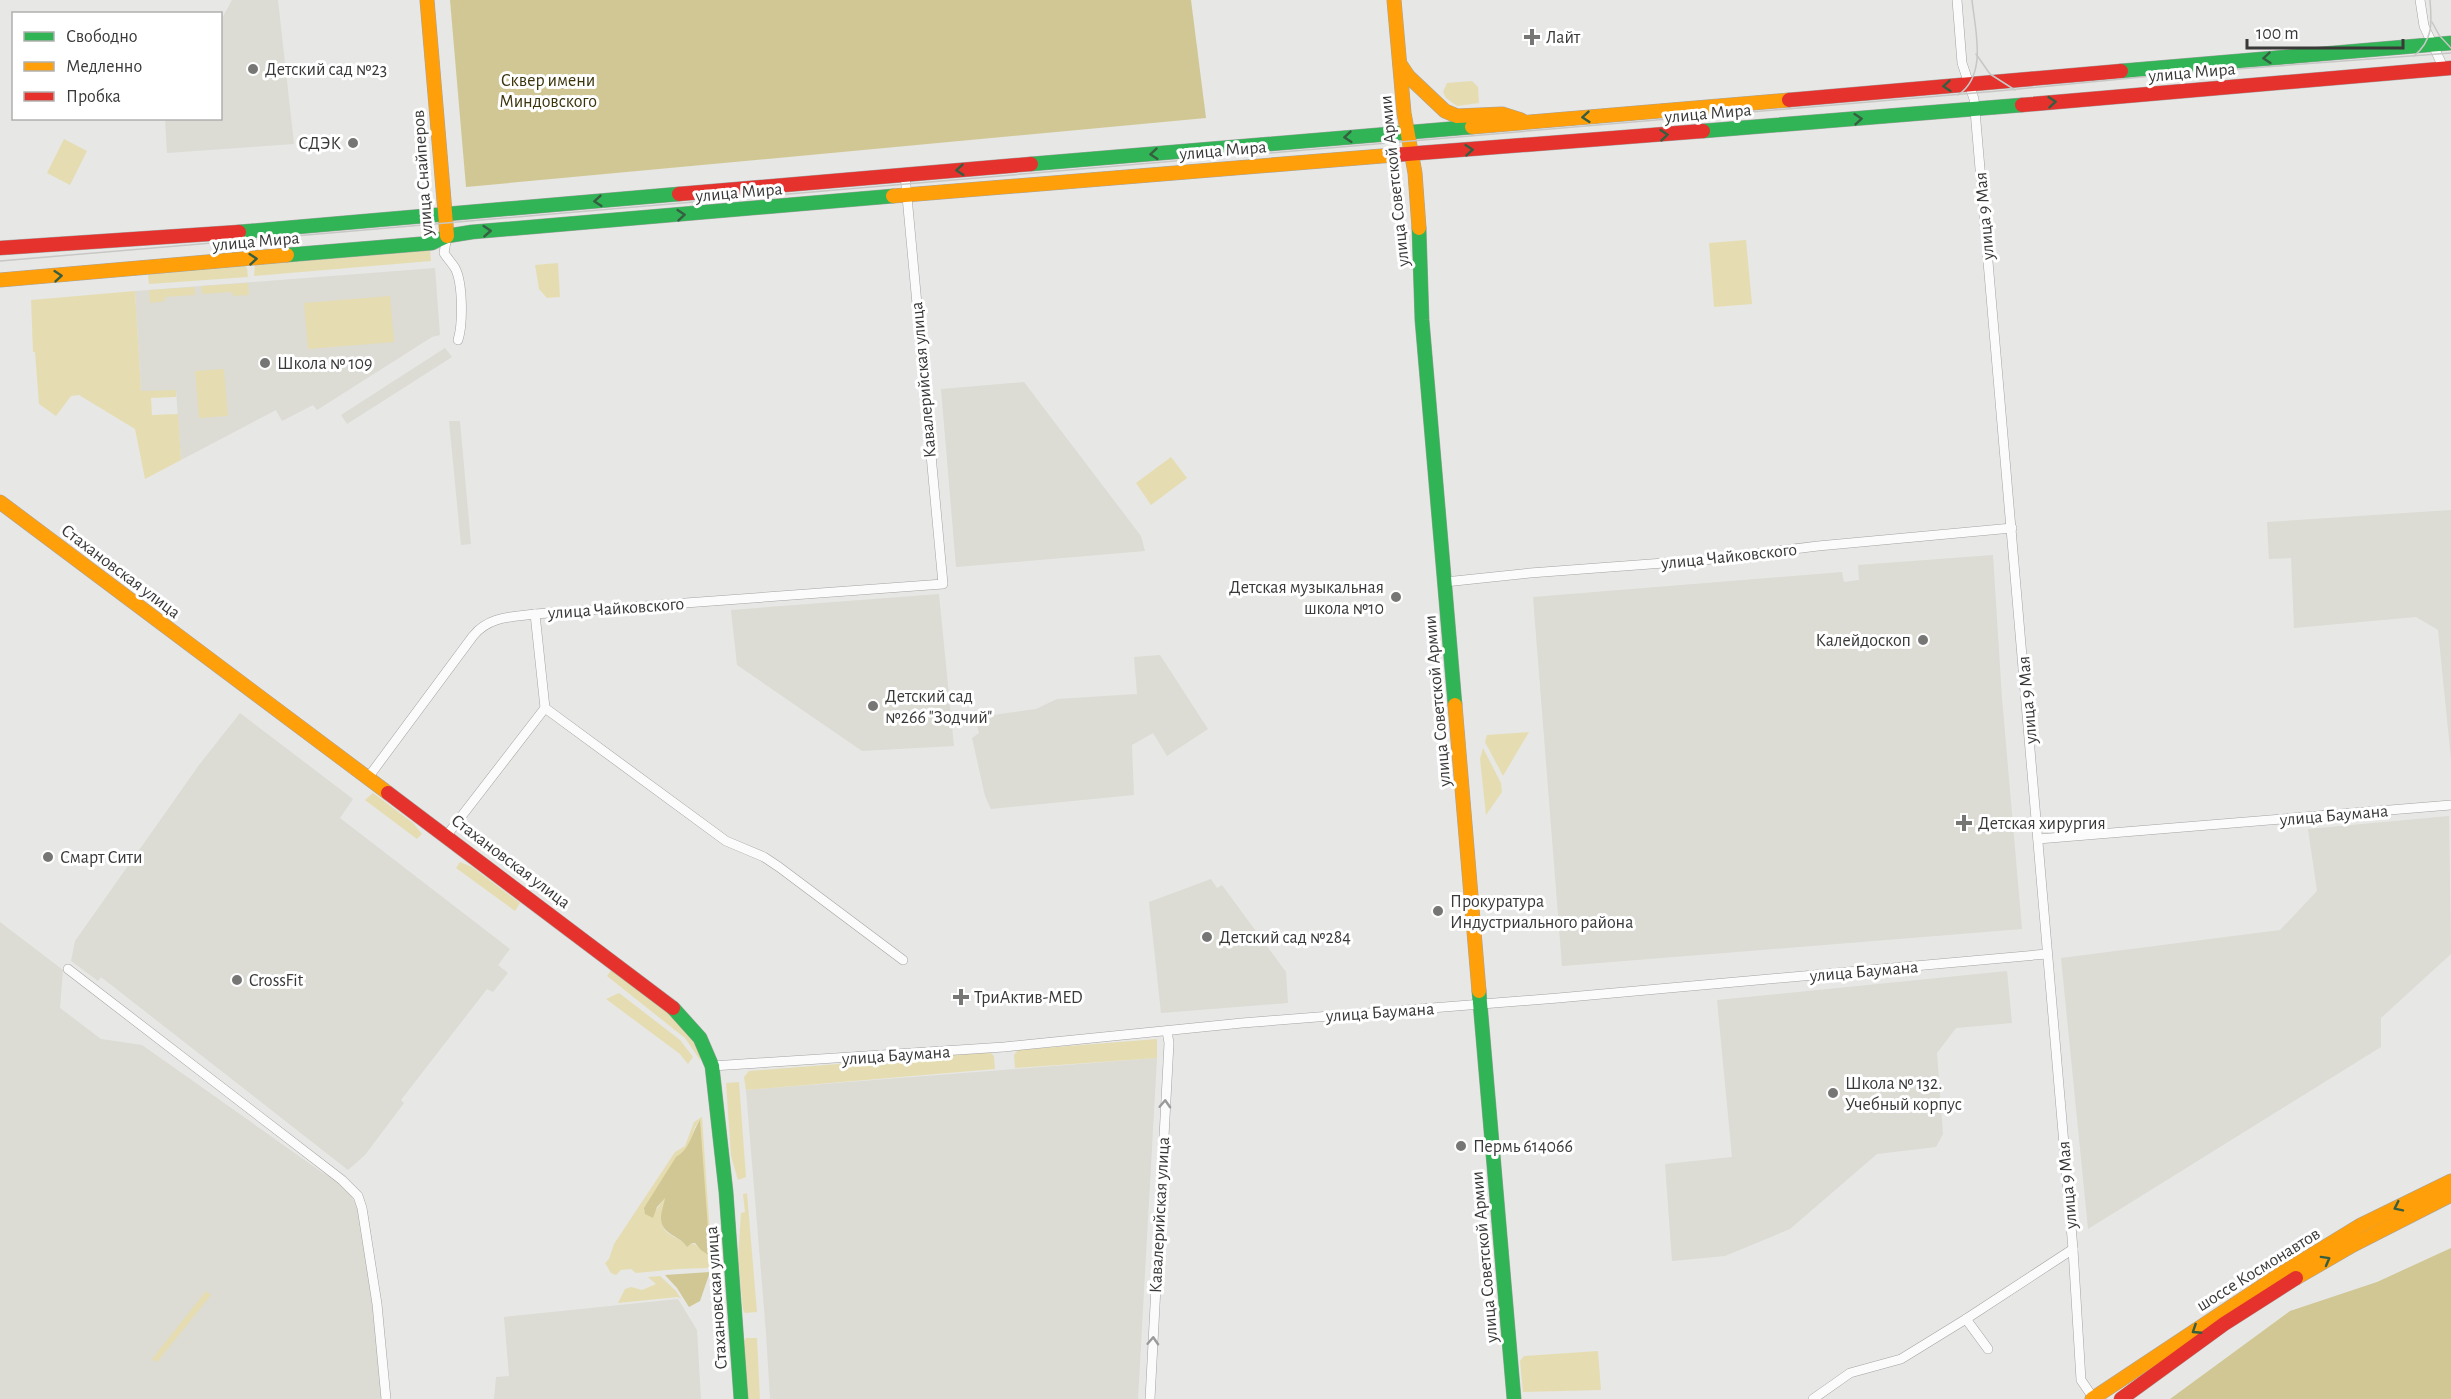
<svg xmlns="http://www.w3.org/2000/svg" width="2451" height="1399" font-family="'Alegreya Sans',sans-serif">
<rect width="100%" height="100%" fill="#e7e7e5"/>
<!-- built -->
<g fill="#dcdbd4">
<polygon points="232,0 278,0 294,144 167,153 165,119 220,118 221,20"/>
<polygon points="435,268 440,335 432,337 317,410 313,405 282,421 276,410 181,460 176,391 141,391 135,291"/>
<polygon points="445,348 452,357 347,424 341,415"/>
<polygon points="1024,382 1141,536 1145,551 956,567 941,389"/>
<polygon points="449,421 460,421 471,544 461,545"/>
<polygon points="2451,510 2451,759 2438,630 2416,617 2294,628 2291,558 2269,559 2267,522"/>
<polygon points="1993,555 2002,698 2022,929 1562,966 1533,597 1842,572 1844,582 1859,580 1858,565"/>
<polygon points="939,594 954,746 862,751 737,665 731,610"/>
<polygon points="1160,655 1208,729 1167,756 1153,733 1132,745 1134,795 991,809 985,796 972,738 979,733 976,721 979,717 1036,709 1057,699 1137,694 1134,657"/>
<polygon points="240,713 353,799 340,818 510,949 498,965 508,973 493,992 487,989 401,1100 404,1103 365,1155 348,1170 101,977 98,981 71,961 75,941 199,765"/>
<polygon points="2449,816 2451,954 2381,1018 2381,1047 2088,1229 2061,958 2280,930 2317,891 2308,829"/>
<polygon points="1211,879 1217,888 1222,885 1286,972 1288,1003 1161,1013 1149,902"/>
<polygon points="0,922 63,970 60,1008 101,1039 142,1045 323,1173 345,1184 356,1205 362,1227 372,1294 383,1399 0,1399"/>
<polygon points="2007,971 2012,1023 1956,1028 1937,1053 1943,1134 1936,1147 1877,1154 1790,1229 1725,1256 1672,1261 1665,1164 1732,1157 1717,1000"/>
<polygon points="1157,1058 1138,1399 770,1399 766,1333 746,1090"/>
<polygon points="678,1299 697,1330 701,1399 494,1399 496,1377 509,1376 504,1317"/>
</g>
<!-- green -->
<g fill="#e5ddb1" fill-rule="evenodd">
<polygon points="1472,81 1478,87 1479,103 1457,106 1446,98 1443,92 1447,83"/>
<polygon points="64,139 87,151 70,185 47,173"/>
<polygon points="1746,240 1752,304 1714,307 1709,243"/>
<polygon points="430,250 431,261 254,276 255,265"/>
<polygon points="558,263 560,297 547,298 539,289 535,265"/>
<polygon points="245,266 247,268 248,277 149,284 148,276 151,273"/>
<polygon points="248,283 249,295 233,296 232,292 202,294 201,286"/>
<polygon points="195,287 195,295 165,297 165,301 150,303 149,290"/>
<polygon points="135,291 141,391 176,390 176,397 151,398 152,415 178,414 181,460 145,479 135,429 79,395 71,396 56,416 39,404 35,352 33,352 31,300"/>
<polygon points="390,296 394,342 308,349 304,303"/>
<polygon points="224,369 228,416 199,418 195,371"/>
<polygon points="1171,457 1187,478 1151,505 1136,483"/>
<polygon points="1529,732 1503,776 1485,742 1487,735"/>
<polygon points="1483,748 1501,783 1502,792 1486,815 1480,759"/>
<polygon points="373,793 413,823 422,834 417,839 365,800"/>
<polygon points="460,862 472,867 520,903 515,911 456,868"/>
<path d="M 614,966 C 639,986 703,1025 700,1060 L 685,1038 L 607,976 Z"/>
<polygon points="619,993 680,1040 693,1057 688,1064 680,1054 606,999"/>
<polygon points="1157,1039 1157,1058 1015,1068 1014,1055 1018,1050"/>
<polygon points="990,1052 994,1056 995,1069 746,1090 744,1077 749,1071"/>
<polygon points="739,1082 746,1177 738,1180 731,1156 726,1083"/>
<path d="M 702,1117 L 712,1265 L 707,1268 L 678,1269 L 636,1273 L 631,1269 L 621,1270 L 616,1275 L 611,1273 L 605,1263 L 609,1259 L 614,1244 L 675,1152 L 685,1146 L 694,1122 ZM 699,1121 L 699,1247 L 692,1243 L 687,1247 C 683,1240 677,1239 671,1235 C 655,1226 663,1211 666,1196 L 651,1217 L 644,1211 L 689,1146 L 695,1127 Z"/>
<polygon points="747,1193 757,1312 745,1313 743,1310 738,1258 741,1213 745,1212 743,1194"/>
<polygon points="660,1276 676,1291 681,1299 678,1297 618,1303 625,1289 631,1287 642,1290 656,1284 648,1277"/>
<polygon points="206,1291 211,1295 157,1362 152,1359"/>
<polygon points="746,1338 757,1338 760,1399 747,1399 743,1342"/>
<polygon points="1598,1351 1601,1390 1523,1392 1520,1361 1524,1356"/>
</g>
<!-- forest -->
<g fill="#d1c794">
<polygon points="450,0 1191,0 1206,118 466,187"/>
<path d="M 700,1120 L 710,1256 L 701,1250 L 695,1243 L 692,1243 L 687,1247 C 680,1235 661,1235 661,1218 C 661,1211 664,1205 665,1198 L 657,1207 L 653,1218 L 645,1214 L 644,1208 L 676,1157 C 691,1148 691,1134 700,1120 Z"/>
<polygon points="2451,1248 2451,1399 2170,1399 2290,1311 2377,1282"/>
<polygon points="710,1272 700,1301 689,1307 677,1288 665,1275"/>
</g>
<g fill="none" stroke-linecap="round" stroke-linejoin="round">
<!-- street casing -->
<g stroke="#a4a3a2" stroke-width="10">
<g id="street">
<polyline points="1957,0 1962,63 1974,99 2073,1249 2081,1380 2094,1399"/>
<polyline points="2420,0 2424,26 2444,69"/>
<path d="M 447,236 L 444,253 C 447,258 452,263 455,268 C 463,283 463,324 458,340"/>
<polyline points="1445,582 1530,573 1704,560 1818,546 2012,528"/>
<polyline points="535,614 545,708 726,841 764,857 779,867 903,960"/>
<path d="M 367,779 L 473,636 C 489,616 512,617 535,614 L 943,584 L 905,175"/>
<polyline points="447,835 545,708"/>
<polyline points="2038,839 2451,805"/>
<polyline points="68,969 342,1180 358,1196 362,1208 377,1304 386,1399"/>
<polyline points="712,1066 1004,1047 1242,1023 1558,998 2047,954"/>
<polyline points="1966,1319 1988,1349"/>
<polyline points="1150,1399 1169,1043 1167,1031"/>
<polyline points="1813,1399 1850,1373 1901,1359 1966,1319 2073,1249"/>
</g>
</g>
<!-- fast casing -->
<g stroke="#a4a3a2" stroke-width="15">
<g id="fast">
<polyline points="2121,71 2451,43"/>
<polyline points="1703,131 2022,105"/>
<polyline points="1031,164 1472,127"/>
<polyline points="1419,228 1422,320 1455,705"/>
<polyline points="239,232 679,194"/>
<polyline points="287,255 432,243 447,236 472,232 893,196"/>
<polyline points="1479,991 1514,1399"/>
<polyline points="673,1008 700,1038 712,1066 726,1192 741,1399"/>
</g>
</g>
<!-- slow casing -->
<g stroke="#a4a3a2" stroke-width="15">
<g id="slow">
<polyline points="427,0 447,236"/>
<polyline points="1394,0 1404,113 1415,173 1419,228"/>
<polyline points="1400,64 1408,76 1445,111 1457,116 1502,114 1521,120"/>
<polyline points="1472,127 1789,100"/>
<polyline points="893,196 1394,155"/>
<polyline points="0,280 287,255"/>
<polyline points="0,502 388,793"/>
<polyline points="1455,705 1479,991"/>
<polyline points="2296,1278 2353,1245 2451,1195"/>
<polyline points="2092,1399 2279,1275 2361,1225 2451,1181"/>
</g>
</g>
<!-- jam casing -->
<g stroke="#a4a3a2" stroke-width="15">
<g id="jam">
<polyline points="1789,100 2121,71"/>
<polyline points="2022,105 2451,68"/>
<polyline points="1394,155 1703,131"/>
<polyline points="679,194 1031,164"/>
<polyline points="0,248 239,232"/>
<polyline points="388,793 673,1008"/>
<polyline points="2121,1399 2224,1324 2296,1278"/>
</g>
</g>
<!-- street -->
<use href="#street" stroke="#fbfbfb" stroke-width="9"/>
<!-- fast -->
<use href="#fast" stroke="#30b455" stroke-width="14"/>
<!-- slow -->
<use href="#slow" stroke="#ff9f0a" stroke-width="14"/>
<!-- jam -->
<use href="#jam" stroke="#e5322d" stroke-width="14"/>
<!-- tram -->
<g stroke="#c7c7c6" stroke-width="1.5">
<polyline points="2432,22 2439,35 2451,48"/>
<polyline points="1976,54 1990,74 2015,90"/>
<path d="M 2414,56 C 2433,40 2432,24 2430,0"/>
<path d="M 1958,95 C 1988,75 1975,30 1972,0"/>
<polyline points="0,261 1998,91 2183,73 2451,53"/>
</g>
</g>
<!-- one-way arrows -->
<defs><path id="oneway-chevron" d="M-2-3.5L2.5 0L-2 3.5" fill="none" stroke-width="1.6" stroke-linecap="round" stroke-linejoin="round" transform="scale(1.5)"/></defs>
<g stroke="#365e41">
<use href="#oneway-chevron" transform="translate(2267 58) rotate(175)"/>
<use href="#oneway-chevron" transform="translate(1947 86) rotate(175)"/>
<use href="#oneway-chevron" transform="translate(2052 102) rotate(-5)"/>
<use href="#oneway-chevron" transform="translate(1586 117) rotate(175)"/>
<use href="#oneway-chevron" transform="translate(1858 119) rotate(-5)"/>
<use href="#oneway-chevron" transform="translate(1664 135) rotate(-5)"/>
<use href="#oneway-chevron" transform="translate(1348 137) rotate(175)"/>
<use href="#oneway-chevron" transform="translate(1469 150) rotate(-5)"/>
<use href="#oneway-chevron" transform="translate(1154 154) rotate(175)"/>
<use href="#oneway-chevron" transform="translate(960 170) rotate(175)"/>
<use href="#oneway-chevron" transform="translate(598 201) rotate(175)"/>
<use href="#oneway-chevron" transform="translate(681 215) rotate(-5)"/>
<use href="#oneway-chevron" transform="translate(487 231) rotate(-4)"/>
<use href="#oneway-chevron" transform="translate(253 259) rotate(-5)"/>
<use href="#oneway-chevron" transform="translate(58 276) rotate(-5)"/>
<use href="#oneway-chevron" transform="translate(2398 1207) rotate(154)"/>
<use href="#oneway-chevron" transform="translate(2326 1260) rotate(-29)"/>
<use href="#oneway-chevron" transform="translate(2196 1330) rotate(147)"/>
</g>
<g stroke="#9a9a9a">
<use href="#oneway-chevron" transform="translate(1165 1104) rotate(-87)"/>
<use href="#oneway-chevron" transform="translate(1153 1341) rotate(-87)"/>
</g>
<!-- markers -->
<g fill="#767675" stroke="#fff" stroke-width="2">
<path d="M1529 28h6v6h6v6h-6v6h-6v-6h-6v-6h6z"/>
<circle cx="253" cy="69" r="6"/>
<circle cx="353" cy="143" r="6"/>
<circle cx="265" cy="363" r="6"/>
<circle cx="1396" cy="597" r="6"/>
<circle cx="1923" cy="640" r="6"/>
<circle cx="873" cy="706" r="6"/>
<path d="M1961 814h6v6h6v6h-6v6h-6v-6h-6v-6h6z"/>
<circle cx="48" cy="857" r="6"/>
<circle cx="1438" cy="911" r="6"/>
<circle cx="1207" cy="937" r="6"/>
<circle cx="237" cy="980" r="6"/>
<path d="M958 988h6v6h6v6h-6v6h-6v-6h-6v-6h6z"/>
<circle cx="1833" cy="1093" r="6"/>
<circle cx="1461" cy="1146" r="6"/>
</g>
<g text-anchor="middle" stroke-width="6" stroke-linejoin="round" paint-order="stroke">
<!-- poi labels -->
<g font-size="18" fill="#393938" stroke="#fff" text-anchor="start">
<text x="1546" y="43">Лайт</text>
<text x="265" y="75">Детский сад №23</text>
<text x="341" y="149" text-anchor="end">СДЭК</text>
<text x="277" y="369">Школа № 109</text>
<text x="1384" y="593" text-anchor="end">Детская музыкальная<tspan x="1384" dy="21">школа №10</tspan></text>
<text x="1911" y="646" text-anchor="end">Калейдоскоп</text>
<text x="885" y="702">Детский сад<tspan x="885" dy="21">№266 "Зодчий"</tspan></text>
<text x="1978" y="829">Детская хирургия</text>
<text x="60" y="863">Смарт Сити</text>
<text x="1450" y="907">Прокуратура<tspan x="1450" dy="21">Индустриального района</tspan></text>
<text x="1219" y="943">Детский сад №284</text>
<text x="249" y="986">CrossFit</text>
<text x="974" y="1003">ТриАктив-MED</text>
<text x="1845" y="1089">Школа № 132.<tspan x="1845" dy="21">Учебный корпус</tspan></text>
<text x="1473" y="1152">Пермь 614066</text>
</g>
<!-- street labels -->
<g font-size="18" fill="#393938" stroke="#fff">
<text transform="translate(2192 72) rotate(-5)" y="6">улица Мира</text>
<text transform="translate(1708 113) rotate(-5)" y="6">улица Мира</text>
<text transform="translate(1223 150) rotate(-5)" y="6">улица Мира</text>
<text transform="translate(422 173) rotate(-94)" y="6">улица Снайперов</text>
<text transform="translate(1394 181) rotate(-96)" y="6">улица Советской Армии</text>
<text transform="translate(739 192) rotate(-5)" y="6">улица Мира</text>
<text transform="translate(1984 216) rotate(-95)" y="6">улица 9 Мая</text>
<text transform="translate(256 241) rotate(-5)" y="6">улица Мира</text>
<text transform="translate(923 380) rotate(-95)" y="6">Кавалерийская улица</text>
<text transform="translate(1729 556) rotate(-6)" y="6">улица Чайковского</text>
<text transform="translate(121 571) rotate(37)" y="6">Стахановская улица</text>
<text transform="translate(616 608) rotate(-4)" y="6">улица Чайковского</text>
<text transform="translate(2027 700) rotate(-95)" y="6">улица 9 Мая</text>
<text transform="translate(1437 701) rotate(-95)" y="6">улица Советской Армии</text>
<text transform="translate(2334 815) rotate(-5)" y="6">улица Баумана</text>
<text transform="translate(511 861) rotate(37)" y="6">Стахановская улица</text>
<text transform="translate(1864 971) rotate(-5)" y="6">улица Баумана</text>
<text transform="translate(1380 1012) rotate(-4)" y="6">улица Баумана</text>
<text transform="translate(896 1055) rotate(-4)" y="6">улица Баумана</text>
<text transform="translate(2067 1185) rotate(-95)" y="6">улица 9 Мая</text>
<text transform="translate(1159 1215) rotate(-87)" y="6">Кавалерийская улица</text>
<text transform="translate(1484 1257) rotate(-95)" y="6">улица Советской Армии</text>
<text transform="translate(2258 1269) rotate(-32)" y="6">шоссе Космонавтов</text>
<text transform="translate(716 1298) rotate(-94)" y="6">Стахановская улица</text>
</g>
<!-- park labels -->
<g font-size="18" fill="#3b330a" stroke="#fff">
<text x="548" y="86">Сквер имени<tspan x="548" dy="21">Миндовского</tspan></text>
</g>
</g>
<!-- legend -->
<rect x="12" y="12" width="210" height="108" fill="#ffffff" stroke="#b0b0af" stroke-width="1.5"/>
<rect x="24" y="32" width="30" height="9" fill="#30b455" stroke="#b0b0af" stroke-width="1.5"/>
<text x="66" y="42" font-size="18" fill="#393938">Свободно</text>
<rect x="24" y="62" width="30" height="9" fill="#ff9f0a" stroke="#b0b0af" stroke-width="1.5"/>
<text x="66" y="72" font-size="18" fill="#393938">Медленно</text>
<rect x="24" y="92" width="30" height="9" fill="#e5322d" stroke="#b0b0af" stroke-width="1.5"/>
<text x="66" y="102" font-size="18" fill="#393938">Пробка</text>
<!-- scale -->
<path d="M2247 39v9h156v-9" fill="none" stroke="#393938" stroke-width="3"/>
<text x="2256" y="39" font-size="18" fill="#393938" stroke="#ffffff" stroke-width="4.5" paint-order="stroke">100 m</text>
</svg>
